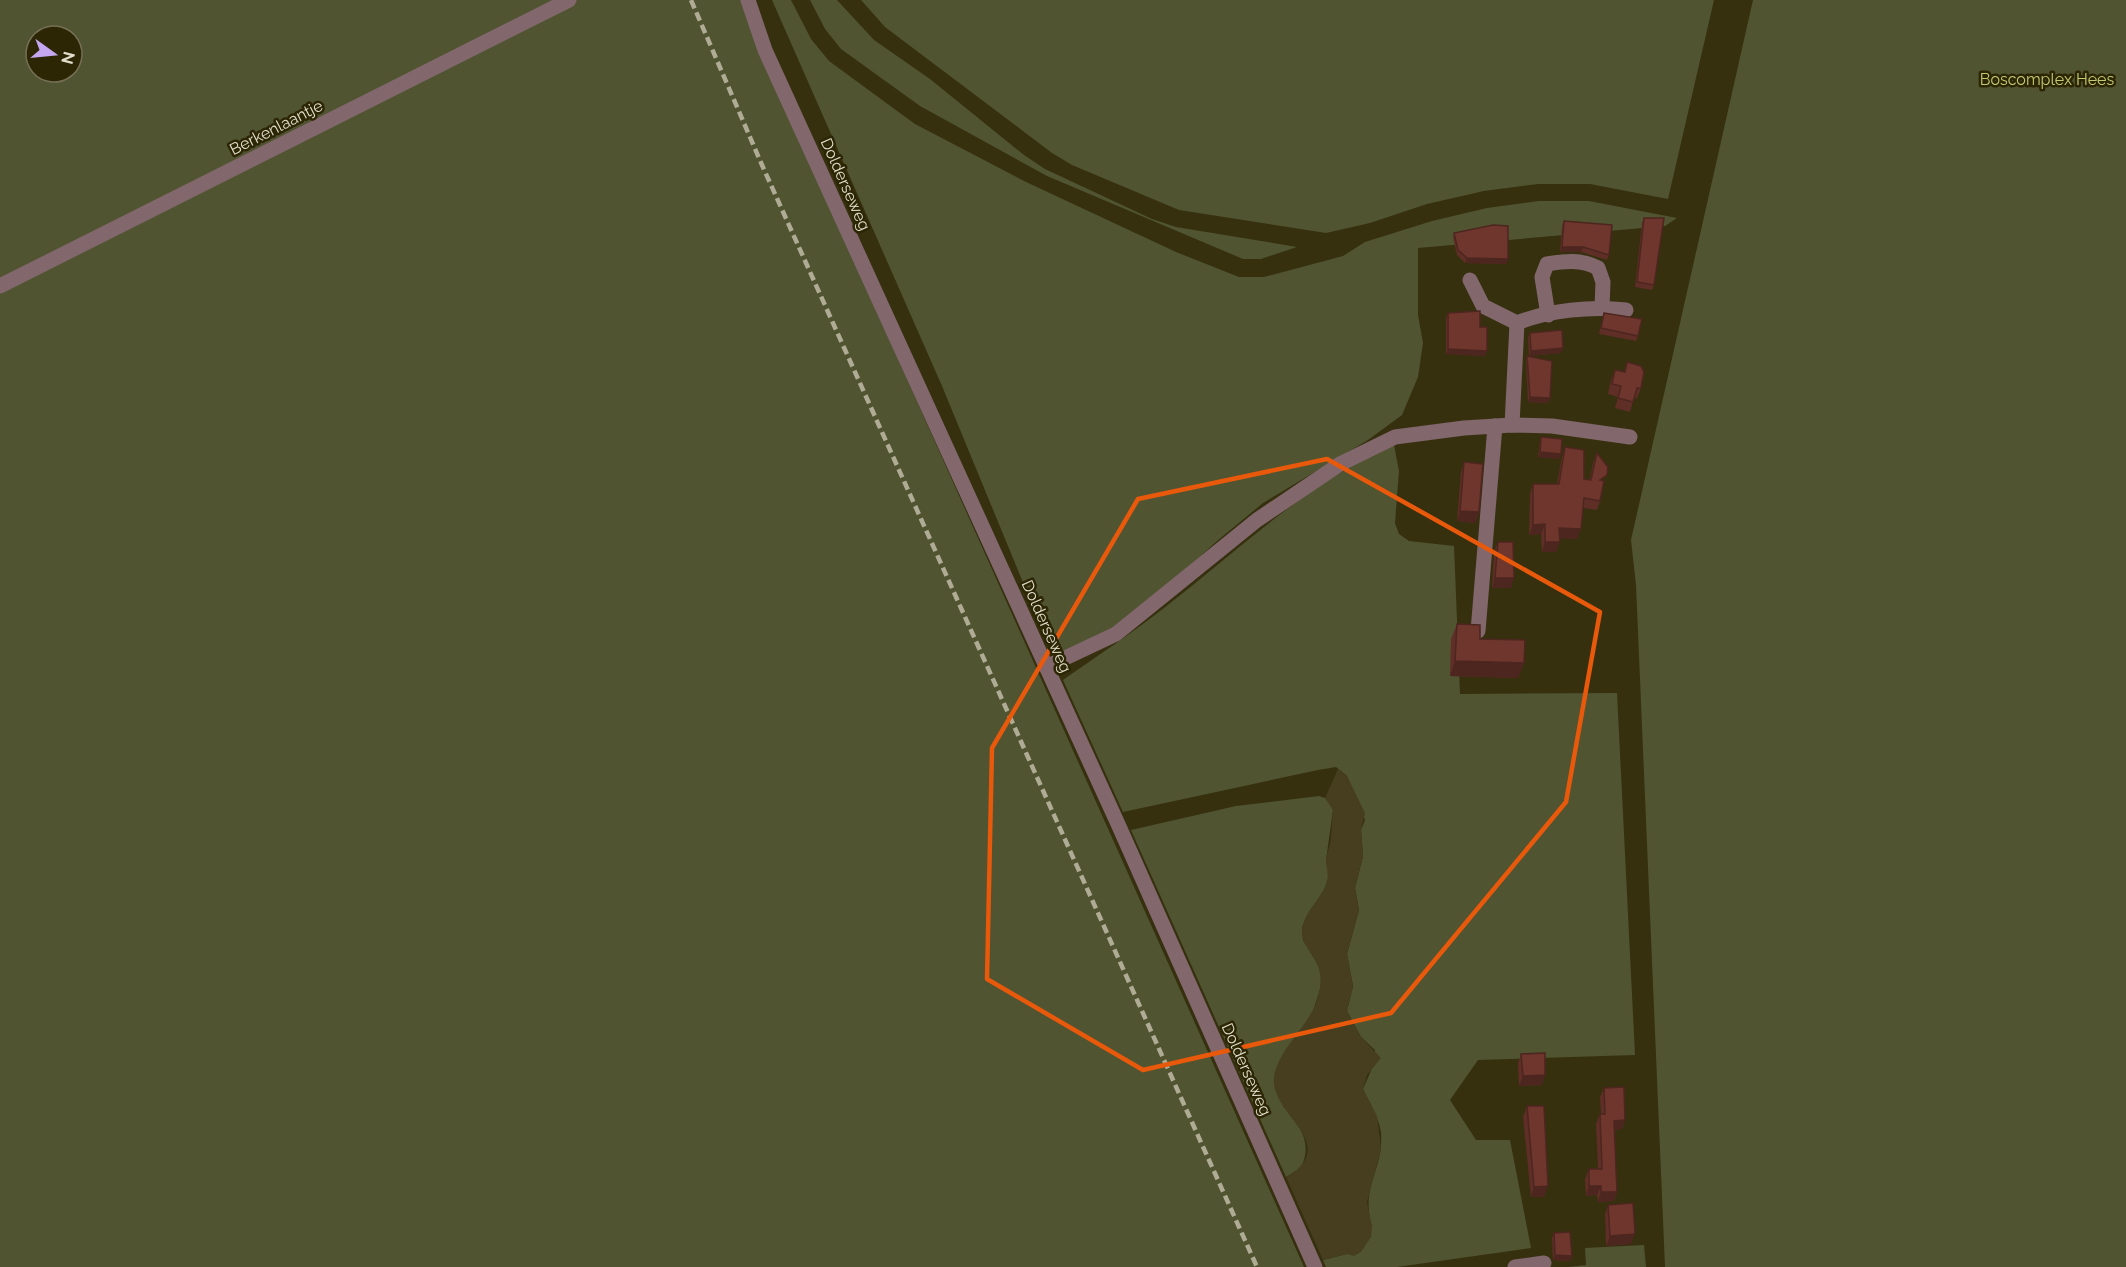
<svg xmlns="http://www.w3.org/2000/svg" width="2126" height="1267" font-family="Raleway,sans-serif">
<rect width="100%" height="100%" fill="#36300f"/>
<!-- green -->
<g fill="#505431" fill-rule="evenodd">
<path d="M 0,0 L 742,0 L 762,55 L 1304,1267 L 0,1267 ZM 36,36 L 72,36 L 72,72 L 36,72 Z"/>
<polygon points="772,0 791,0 811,39 829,61 915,124 1024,181 1176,252 1239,277 1264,277 1343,256 1365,242 1432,221 1487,208 1539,201 1589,201 1677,218 1665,226 1418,248 1418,315 1423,343 1418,377 1402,415 1368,440 1263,503 1217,541 1157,596 1114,630 1055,660 942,386"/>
<polygon points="810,0 837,0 874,40 930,79 1024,155 1045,169 1152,219 1176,227 1297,247 1261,259 1243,259 1047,176 920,106 841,49 825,29"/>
<polygon points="861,0 1714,0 1668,199 1590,184 1538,184 1484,191 1427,204 1370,223 1326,233 1179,210 1072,165 1052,153 885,27"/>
<polygon points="1753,0 2126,0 2126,1267 1665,1267 1636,585 1631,540"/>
<path d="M 1394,445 L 1399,471 L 1395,523 L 1399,534 L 1409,541 L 1454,546 L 1460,694 L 1617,693 L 1635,1055 L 1478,1060 L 1450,1100 L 1476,1140 L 1510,1140 L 1531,1248 L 1397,1267 L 1326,1267 L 1323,1260 L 1347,1254 L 1372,1227 C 1360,1185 1384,1171 1381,1132 C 1379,1118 1369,1102 1363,1089 L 1373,1066 L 1375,1050 L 1361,1037 L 1347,1011 L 1353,986 L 1347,954 L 1359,910 L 1355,888 L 1363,856 L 1361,830 L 1365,820 L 1347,776 L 1336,767 L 1318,770 L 1123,812 L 1063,680 C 1097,656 1132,633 1164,608 C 1238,551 1306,483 1394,445 Z"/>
<path d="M 1319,796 L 1328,799 L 1333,810 L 1326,860 L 1329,875 L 1323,894 L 1302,927 L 1303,940 L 1320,968 L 1322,983 L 1283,1106 C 1300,1125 1314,1144 1300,1169 L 1286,1177 L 1131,830 L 1236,806 Z"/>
<polygon points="1644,1245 1646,1267 1568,1267 1586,1265 1585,1248"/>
</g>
<!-- sand -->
<path fill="#463e1e" d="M 1338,769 L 1347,776 L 1365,813 L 1361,830 L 1363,856 L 1355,888 L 1359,910 L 1347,954 L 1353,986 L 1347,1011 L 1361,1037 L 1381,1058 L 1367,1075 L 1363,1089 L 1377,1116 L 1381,1149 L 1367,1202 L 1372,1227 L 1371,1237 L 1361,1252 L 1354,1256 L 1347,1254 L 1323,1260 L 1286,1177 C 1343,1144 1269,1114 1274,1077 C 1279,1047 1310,1026 1318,997 C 1329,958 1301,953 1302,930 C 1303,913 1322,898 1327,882 C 1329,874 1326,867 1326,859 C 1327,852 1331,844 1331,837 C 1332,828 1332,819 1333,810 L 1325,798 Z"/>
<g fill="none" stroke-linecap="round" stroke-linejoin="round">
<!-- minor -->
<g stroke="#82676d" stroke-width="15">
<polyline points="748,0 765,50 1118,824 1315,1267"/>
<polyline points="1470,280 1483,306 1517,323"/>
<polyline points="0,286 569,0"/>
<path d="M 1548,315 L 1542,277 L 1547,264 C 1565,261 1581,259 1598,268 L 1603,282 L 1602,307"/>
<path d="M 1512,425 L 1517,323 C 1549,310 1592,306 1626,310"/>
<polyline points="1478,631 1495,426"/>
<polyline points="1046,667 1116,634 1257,520 1340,464 1395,437 1464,428 1512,425 1552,426 1630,437"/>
<polyline points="1515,1267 1544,1263"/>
</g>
<!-- rail -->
<polyline stroke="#afab94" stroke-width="4.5" stroke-dasharray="9 4.5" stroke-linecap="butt" points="691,0 762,165 1257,1267"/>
</g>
<!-- wall -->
<g fill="#5f2e26">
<polygon points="1644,218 1654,285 1652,290 1635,287 1642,223"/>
<polygon points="1564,221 1609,255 1607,260 1581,252 1560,252 1562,226"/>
<polygon points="1454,233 1508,259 1506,264 1465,263 1457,255 1453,238"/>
<polygon points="1448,313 1480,327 1485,356 1446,354 1446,318"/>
<polygon points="1604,313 1638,336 1636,341 1599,334"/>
<polygon points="1530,333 1561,353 1529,356 1528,338"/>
<polygon points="1527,356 1550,398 1548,403 1528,402 1526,361"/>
<polygon points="1627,362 1641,388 1637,398 1634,398 1630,412 1615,408 1618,397 1608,394 1611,380 1615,370 1624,372"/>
<polygon points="1541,437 1559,459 1538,457 1540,442"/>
<polygon points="1565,447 1584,479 1590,479 1593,463 1597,453 1603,485 1600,501 1597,510 1583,508 1577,539 1560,538 1556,552 1542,552 1541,534 1529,535 1530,494 1533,484 1557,484 1562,457"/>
<polygon points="1464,462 1479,512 1475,523 1457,521 1461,472"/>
<polygon points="1498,542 1511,588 1492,588 1494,552"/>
<polygon points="1457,624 1480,639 1524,663 1518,678 1450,676 1451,639"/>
<polygon points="1521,1054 1542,1085 1519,1086 1518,1064"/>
<polygon points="1604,1088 1625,1120 1622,1129 1614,1130 1617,1192 1614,1201 1598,1202 1597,1195 1586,1196 1585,1179 1589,1169 1598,1169 1596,1124 1600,1114 1601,1114 1600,1097"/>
<polygon points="1527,1106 1544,1197 1531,1197 1523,1117"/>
<polygon points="1608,1205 1631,1244 1606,1246 1605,1215"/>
<polygon points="1554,1233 1572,1256 1570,1261 1553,1260 1552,1238"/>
</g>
<!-- shaded-wall -->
<g fill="#4d261f">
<polygon points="1562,247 1583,247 1581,252 1560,252"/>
<polygon points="1467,258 1508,259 1506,264 1465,263"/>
<polygon points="1563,348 1561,353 1529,356 1531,351"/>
<polygon points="1448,349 1487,351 1485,356 1446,354"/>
<polygon points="1530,397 1550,398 1548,403 1528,402"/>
<polygon points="1540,452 1561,454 1559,459 1538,457"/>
<polygon points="1460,511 1479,512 1475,523 1457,521"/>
<polygon points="1545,524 1541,534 1529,535 1533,525"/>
<polygon points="1559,528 1581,529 1577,539 1556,538"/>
<polygon points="1545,542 1560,542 1556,552 1542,552"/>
<polygon points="1495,578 1514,578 1511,588 1492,588"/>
<polygon points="1455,661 1524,663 1518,678 1450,676"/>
<polygon points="1545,1075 1542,1085 1519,1086 1523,1076"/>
<polygon points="1625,1120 1622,1129 1610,1130 1614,1121"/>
<polygon points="1548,1186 1544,1197 1531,1197 1534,1187"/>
<polygon points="1589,1186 1601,1186 1597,1195 1586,1196"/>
<polygon points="1601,1192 1617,1192 1614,1201 1598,1202"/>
<polygon points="1635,1234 1631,1244 1606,1246 1610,1236"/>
<polygon points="1555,1255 1572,1256 1570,1261 1553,1260"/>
</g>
<!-- building -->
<g fill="#6e362c" stroke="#4d261f" stroke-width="1.5">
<polygon points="1644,218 1664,218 1654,285 1637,282"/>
<polygon points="1564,221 1612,225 1609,255 1583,247 1562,247"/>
<polygon points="1493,225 1508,226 1508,259 1467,258 1458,250 1454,233"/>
<polygon points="1480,311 1480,327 1487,327 1487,351 1448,349 1448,313"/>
<polygon points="1604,313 1642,319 1638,336 1601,328"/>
<polygon points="1562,330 1563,348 1531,351 1530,333"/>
<polygon points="1527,356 1552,361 1550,398 1530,397"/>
<polygon points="1627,362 1641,366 1644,372 1641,388 1637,388 1633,402 1618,398 1621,386 1612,384 1615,370 1625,372"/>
<polygon points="1541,437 1562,439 1561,454 1540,452"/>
<polygon points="1565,447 1584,450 1584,479 1591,480 1597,453 1608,467 1607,475 1600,480 1604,481 1600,501 1584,498 1581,529 1559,528 1560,542 1545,542 1545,524 1533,525 1533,484 1559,484"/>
<polygon points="1464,462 1483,464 1479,512 1460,511"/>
<polygon points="1498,542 1513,542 1514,578 1495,578"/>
<polygon points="1457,624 1480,625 1480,639 1525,640 1524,663 1455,661"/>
<polygon points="1545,1053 1545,1075 1523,1076 1521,1054"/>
<polygon points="1624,1087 1625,1120 1614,1121 1617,1192 1601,1192 1601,1186 1589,1186 1589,1169 1602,1169 1600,1114 1605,1114 1604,1088"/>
<polygon points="1527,1106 1544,1106 1548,1186 1534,1187"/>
<polygon points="1633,1203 1635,1234 1610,1236 1608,1205"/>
<polygon points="1570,1232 1572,1256 1555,1255 1554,1233"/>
</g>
<!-- marked area -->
<path fill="none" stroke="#e8590c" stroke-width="4.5" stroke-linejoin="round" d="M 1327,459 L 1600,612 L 1566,802 L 1391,1013 L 1143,1070 L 987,979 L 992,748 L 1138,499 Z"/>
<g text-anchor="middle" stroke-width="5" stroke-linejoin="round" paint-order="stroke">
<!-- park labels -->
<g font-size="16" fill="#c2ca73" stroke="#2c2605">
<text x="2047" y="85">Boscomplex Hees</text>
</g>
<!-- street labels -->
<g font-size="16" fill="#e2dfcc" stroke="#2c2605">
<text transform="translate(276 127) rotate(-27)" y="6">Berkenlaantje</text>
<text transform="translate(846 184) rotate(66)" y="6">Dolderseweg</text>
<text transform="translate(1047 626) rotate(66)" y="6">Dolderseweg</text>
<text transform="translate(1247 1069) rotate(66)" y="6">Dolderseweg</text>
</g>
</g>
<!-- north arrow -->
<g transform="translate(54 54) rotate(105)"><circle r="28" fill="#2c2605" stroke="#757055" stroke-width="1.5"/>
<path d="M0-4.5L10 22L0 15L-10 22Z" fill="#c5a6f1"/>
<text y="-9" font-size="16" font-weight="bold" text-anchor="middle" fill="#e2dfcc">N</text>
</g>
</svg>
